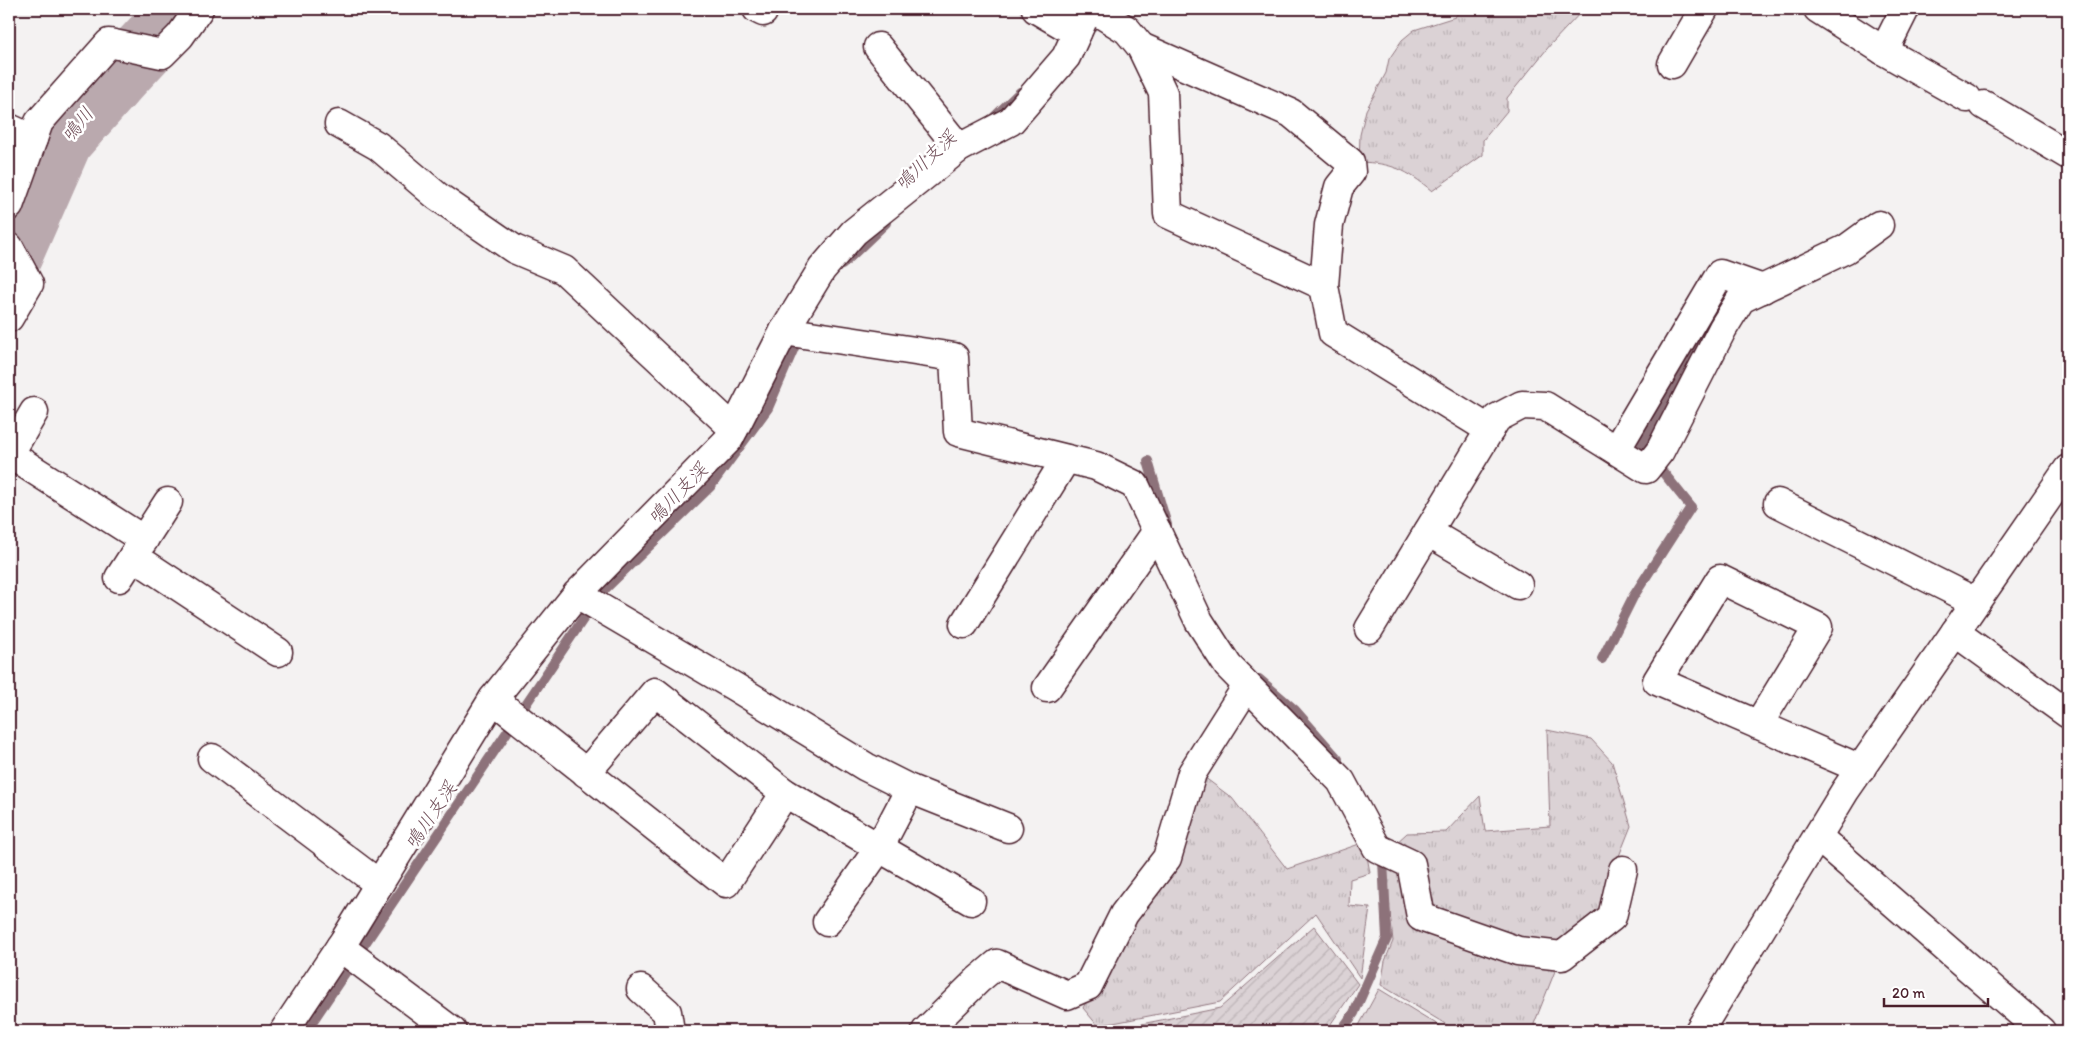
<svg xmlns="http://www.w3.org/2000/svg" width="2077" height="1040" font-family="Itim,'Klee One',sans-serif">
<defs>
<pattern id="grass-tufts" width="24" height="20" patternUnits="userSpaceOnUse" patternTransform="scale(1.25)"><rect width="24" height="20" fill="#dbd2d5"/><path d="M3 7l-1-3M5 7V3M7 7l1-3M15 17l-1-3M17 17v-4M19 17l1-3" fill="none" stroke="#bdb4b7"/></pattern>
<pattern id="garden-furrows" width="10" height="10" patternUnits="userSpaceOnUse" patternTransform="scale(1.25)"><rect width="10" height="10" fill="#dbd2d5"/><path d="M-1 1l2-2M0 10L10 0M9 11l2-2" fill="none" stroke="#bdb4b7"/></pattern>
</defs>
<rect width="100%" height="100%" fill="#f4f2f2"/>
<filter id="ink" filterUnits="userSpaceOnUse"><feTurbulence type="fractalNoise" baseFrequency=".02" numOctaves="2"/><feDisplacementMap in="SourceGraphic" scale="10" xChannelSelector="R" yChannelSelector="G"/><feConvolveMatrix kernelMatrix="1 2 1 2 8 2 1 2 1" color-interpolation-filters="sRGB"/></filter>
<g filter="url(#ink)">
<!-- grass -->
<g fill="url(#grass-tufts)" stroke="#927880">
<path d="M 1461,9 L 1581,9 L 1582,11 L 1551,44 L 1507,98 L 1507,111 L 1483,140 L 1483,155 L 1432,191 C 1407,170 1392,163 1359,162 L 1360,135 L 1366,110 L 1386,73 L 1389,59 L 1402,40 L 1414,30 L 1455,17 Z"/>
<polygon points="1547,730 1591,739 1612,762 1631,826 1613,871 1605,911 1556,949 1426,910 1395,844 1407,833 1446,832 1480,796 1485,831 1550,826"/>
<polygon points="1200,774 1232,798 1287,869 1368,841 1367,856 1370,873 1350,879 1349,906 1370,908 1360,978 1316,913 1220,1002 1098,1026 1083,1008"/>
<polygon points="1384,858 1404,866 1413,923 1557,966 1534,1024 1536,1031 1457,1031 1381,985 1385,961 1393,941"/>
</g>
<!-- park -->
<polygon fill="#dbd2d5" stroke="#927880" points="1379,989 1448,1031 1356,1031"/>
<!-- garden -->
<polygon fill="url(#garden-furrows)" stroke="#927880" points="1314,926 1358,984 1326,1031 1107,1031 1220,1008"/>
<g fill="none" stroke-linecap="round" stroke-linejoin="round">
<!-- stream -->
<g stroke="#8d727a" stroke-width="10">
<polyline points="991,120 1020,92"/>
<polyline points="842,265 886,223"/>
<polyline points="1148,461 1167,525"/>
<polyline points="1602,659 1633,597 1691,507 1642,446 1713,315"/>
<polyline points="1259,679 1295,710 1338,759"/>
<polyline points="306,1031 600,594 710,487 768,408 800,334"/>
<polyline points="1341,1031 1354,1013 1387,938 1383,861 1380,854"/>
</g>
<!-- river -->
<polyline stroke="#baa9ae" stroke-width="62" points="9,261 62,140 116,79 170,21 178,9"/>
<!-- minor casing -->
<g stroke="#4a1f2b" stroke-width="31">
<g id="minor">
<polyline points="757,9 763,12"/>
<polyline points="1036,9 1077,33"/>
<polyline points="1093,9 1127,30 1141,47 1163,93 1168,214 1324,286 1333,333 1490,430"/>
<polyline points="1818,9 1884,51 1905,9"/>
<polyline points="878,47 959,148"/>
<polyline points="1141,47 1291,113 1350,162 1351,172 1339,187 1329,225 1324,286"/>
<polyline points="1884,51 1967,98"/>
<polyline points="1672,64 1704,9"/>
<polyline points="1984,105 2068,155"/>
<polyline points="339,124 378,146 437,196 514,249 564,270 734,429"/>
<polyline points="9,128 33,139"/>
<polyline points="9,206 39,122 109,43 162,54 180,36 199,9"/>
<polyline points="9,247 29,284 9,318"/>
<polyline points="784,331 954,357 958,432 1096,466 1135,485 1199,621 1228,666 1341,781 1377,848 1411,864 1421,917 1518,951 1562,956 1612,917 1623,870"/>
<polyline points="1616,450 1720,274 1763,289"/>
<polyline points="9,454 144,540"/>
<polyline points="9,455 34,412"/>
<polyline points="1778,503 1976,602"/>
<polyline points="1428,532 1518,585"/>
<polyline points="133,556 278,652"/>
<polyline points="119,578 168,502"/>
<polyline points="577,594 735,687 866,767 910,789 1008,828"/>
<polyline points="964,624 1066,459"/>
<polyline points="1369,629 1497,418 1522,405 1545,406 1646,469 1660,451 1723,328 1741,299 1846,249 1879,225"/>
<polyline points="1955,632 2068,714"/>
<polyline points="1047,688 1157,531"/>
<polyline points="493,699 726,883 785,793"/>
<polyline points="1758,725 1818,627 1720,579 1657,681 1861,769"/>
<polyline points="212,758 379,884"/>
<polyline points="586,773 655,692 785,793 971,901"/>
<polyline points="1818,837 2041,1031"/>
<polyline points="827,922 879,848 910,789"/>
<polyline points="340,947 452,1031"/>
<polyline points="641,989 667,1012 670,1031"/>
<polyline points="284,1031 344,941 493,699 577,594 729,439 784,331 822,269 854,232 959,148 1011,121 1066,57 1088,9"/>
<polyline points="926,1031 978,980 997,964 1067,995 1088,986 1124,914 1167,858 1192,773 1247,686"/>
<polyline points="1699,1031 1845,791 2068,469"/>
</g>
</g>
<!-- minor -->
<use href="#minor" stroke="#fff" stroke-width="28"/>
</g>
</g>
<g text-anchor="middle" stroke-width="5" stroke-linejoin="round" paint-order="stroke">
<!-- water labels -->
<g font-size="19" font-style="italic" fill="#714f59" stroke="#fff">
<text transform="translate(77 124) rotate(-51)" y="7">鳴川</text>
<text transform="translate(925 160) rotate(-44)" y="7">鳴川支渓</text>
<text transform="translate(677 493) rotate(-46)" y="7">鳴川支渓</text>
<text transform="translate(430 815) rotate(-56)" y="7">鳴川支渓</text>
</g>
</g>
<!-- margin -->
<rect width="2077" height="1040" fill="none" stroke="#fff" stroke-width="30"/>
<rect x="15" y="15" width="2047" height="1010" fill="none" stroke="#4a1f2b" stroke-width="2" filter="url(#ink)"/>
<!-- scale -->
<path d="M1884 998v8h104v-8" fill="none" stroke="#4a1f2b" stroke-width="2.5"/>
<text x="1892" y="998" font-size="15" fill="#4a1f2b" stroke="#ffffff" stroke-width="4" paint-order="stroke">20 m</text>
</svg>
